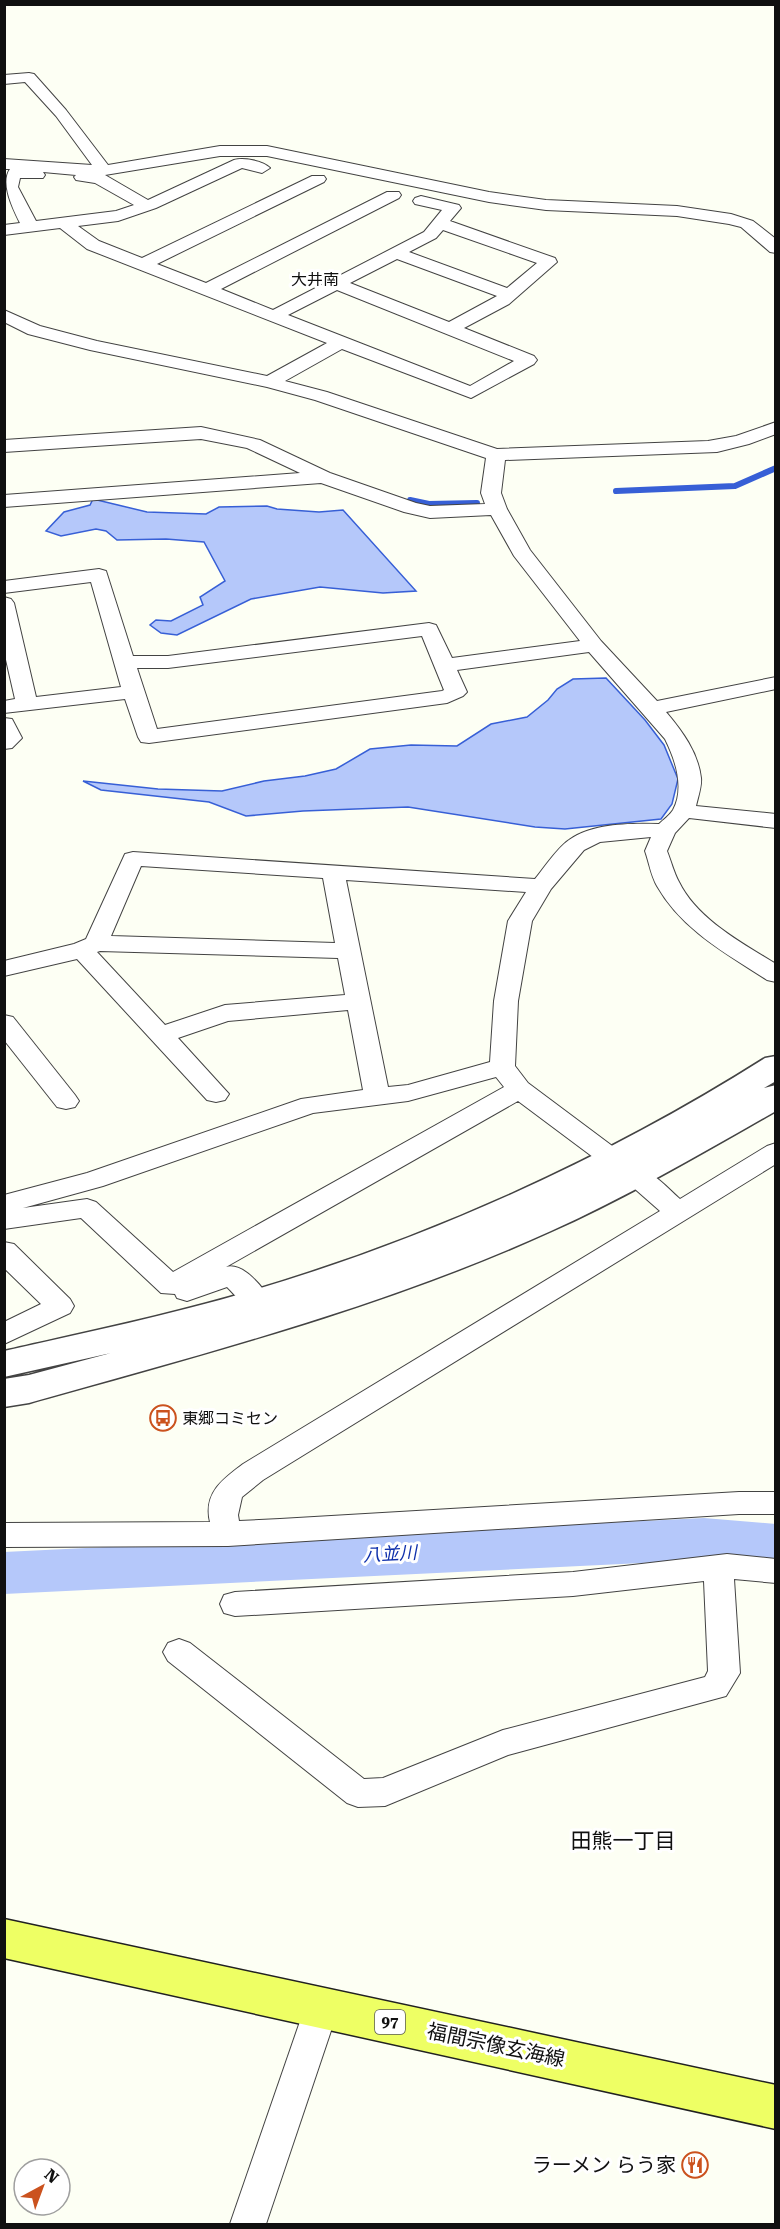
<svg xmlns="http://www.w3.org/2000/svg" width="780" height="2229" font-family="'Roboto Serif','Noto Sans JP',serif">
<rect width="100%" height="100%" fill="#fdfff4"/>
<!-- water -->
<g fill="#b5c8fa" stroke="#375fd6" stroke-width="1.5">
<polygon points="93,499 147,512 206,514 219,507 267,506 277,509 319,512 343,510 416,591 383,593 320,587 251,599 177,635 161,633 150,625 156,620 171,621 203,605 200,597 225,581 204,542 166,539 117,540 106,531 96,529 61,536 46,531 64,512 90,505"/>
<polygon points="606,678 645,720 664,745 678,779 672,804 661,819 565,829 535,827 408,807 303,811 246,816 209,802 101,790 83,781 158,789 222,791 264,781 305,776 336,769 370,749 411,745 457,746 491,724 527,717 548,700 557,689 573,679"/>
</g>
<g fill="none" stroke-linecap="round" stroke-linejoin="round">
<!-- stream -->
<g stroke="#375fd6" stroke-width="6">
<polyline points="616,491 735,486 776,468"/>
<polyline points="410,500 429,504 477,503"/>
</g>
<!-- river -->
<polygon fill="#b5c8fa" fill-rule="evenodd" points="704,1518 776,1524 776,1566 704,1560 4,1594 4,1552"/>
<!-- minor casing -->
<g stroke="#434343" stroke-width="2">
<g id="minor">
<path d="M 29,73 L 34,74 L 66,110 L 108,165 L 220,146 L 267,146 L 489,192 L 546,200 L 677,206 L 731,214 L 753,221 L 776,239 L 776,253 L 770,252 L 741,227 L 729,224 L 677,216 L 546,210 L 489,202 L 267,156 L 220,156 L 105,175 L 148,200 L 234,160 C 244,157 263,161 270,168 L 262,173 L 242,168 L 156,208 L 118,221 L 78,226 L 99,241 L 142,258 L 312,176 L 324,176 L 326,179 L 324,182 L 157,264 L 206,283 L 387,192 L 399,192 L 401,195 L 399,198 L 221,289 L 273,310 L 424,232 L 442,210 L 415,204 L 413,201 L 415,198 L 421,196 L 459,205 L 461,208 L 450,221 L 555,258 L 557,262 L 509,304 L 464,328 L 534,356 L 537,360 L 534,364 L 471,398 L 342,349 L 285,381 L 327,392 L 497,449 L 708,441 L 736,436 L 776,422 L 776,434 L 749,444 L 717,452 L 505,460 L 501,493 L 507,509 L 530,550 L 601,641 L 657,701 L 776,677 L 776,689 L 666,712 C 682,731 698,752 701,778 C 702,786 698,797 696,806 L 776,814 L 776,828 L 689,818 L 675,833 L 667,851 C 671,861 674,873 679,882 C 697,919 742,943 776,964 L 776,982 L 767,980 C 727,954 682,930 657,886 C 651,876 649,862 645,851 L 651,837 L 600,842 L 584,850 L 551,889 L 532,921 L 518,1001 L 515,1066 L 528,1083 L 623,1154 L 627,1160 L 623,1166 L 614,1169 L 605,1166 L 518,1101 L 226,1267 C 243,1262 263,1287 271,1301 L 267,1308 C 248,1314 240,1300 227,1287 L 187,1301 L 177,1298 L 175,1294 L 161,1293 L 81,1218 L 4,1229 L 4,1195 L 87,1173 L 301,1099 L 363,1090 L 348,1010 L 228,1021 L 178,1038 L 229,1094 L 225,1100 L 216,1102 L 207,1100 L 77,959 L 4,976 L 4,961 L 74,944 L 86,939 L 125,854 L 133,852 L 535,879 C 545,867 556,849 569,840 C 592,823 632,823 659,824 C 663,820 670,815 673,810 C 685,788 675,759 665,739 L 589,652 L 457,670 L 467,692 L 463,696 L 447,703 L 149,743 L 141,742 L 138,737 L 125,699 L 4,713 L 4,701 L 15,699 L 4,651 L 4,597 L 11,599 L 14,603 L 36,697 L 121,687 L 91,582 L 4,593 L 4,581 L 99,569 L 106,571 L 133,656 L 168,656 L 429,623 L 436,625 L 452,658 L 580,641 L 514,556 L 491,515 L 430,518 L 404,512 L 321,483 L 4,507 L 4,495 L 300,473 L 247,448 L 201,439 L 4,452 L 4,440 L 201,427 L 260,440 L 330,473 L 416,503 L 430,506 L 485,504 L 481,493 L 486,458 L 315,400 L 267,387 L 90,350 L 28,334 L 4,322 L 4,310 L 40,326 L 97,341 L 267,376 L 327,343 L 87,249 L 60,228 L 4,235 L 4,225 L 20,223 C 13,209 0,183 10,169 L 4,169 L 4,159 L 92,165 L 56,116 L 25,82 L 4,84 L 4,75 ZM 43,172 L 76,175 L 74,177 L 76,180 L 95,183 L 134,205 L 116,211 L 36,221 L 18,187 L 20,178 L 43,178 L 45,175 ZM 443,230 L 537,263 L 507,288 L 409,252 L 436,238 ZM 397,259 L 497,296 L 449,322 L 350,283 ZM 337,290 L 514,361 L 470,386 L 288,315 ZM 422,636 L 444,690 L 442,691 L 157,729 L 137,668 L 168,668 ZM 141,866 L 323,878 L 335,943 L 111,936 ZM 346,880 L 526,892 L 508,921 L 494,1001 L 490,1062 L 408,1085 L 388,1087 ZM 100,951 L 338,958 L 345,995 L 225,1005 L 165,1025 L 97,952 ZM 496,1077 L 504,1087 L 173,1272 L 96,1202 L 87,1199 L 23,1208 L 103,1186 L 313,1113 L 408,1101 Z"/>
<polygon points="4,718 12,719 22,738 12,748 4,749"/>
<polygon points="4,1015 13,1017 75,1095 79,1101 75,1107 66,1109 57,1107 4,1040"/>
<path d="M 776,1143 L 776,1164 L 263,1480 L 242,1497 L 238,1515 L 239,1521 L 280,1519 L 739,1492 L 776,1492 L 776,1514 L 739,1514 L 228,1546 L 4,1547 L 4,1523 L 210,1522 C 203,1493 223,1479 243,1464 L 660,1211 L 627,1182 L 623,1176 L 627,1170 C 648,1164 665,1186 680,1199 L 767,1146 Z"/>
<polygon points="4,1242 14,1244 70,1299 74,1306 70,1313 4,1344 4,1322 41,1304 4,1268"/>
<polygon points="727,1554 776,1559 776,1583 734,1579 740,1673 726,1696 508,1755 385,1806 358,1807 347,1803 168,1661 163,1652 168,1643 179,1639 190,1643 364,1779 383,1778 503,1730 705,1677 708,1671 704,1581 573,1596 235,1616 224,1613 220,1604 224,1595 235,1592 573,1572"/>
<polygon points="322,1991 334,1996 339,2007 266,2224 230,2224 305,2007 310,1996"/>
</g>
</g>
<!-- tertiary casing -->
<g stroke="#434343" stroke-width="3">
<path id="tertiary" d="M 776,1056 L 776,1081 L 764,1088 L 776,1085 L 776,1111 C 702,1153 629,1196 551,1231 C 384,1307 206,1353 29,1403 L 4,1407 L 4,1379 L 29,1375 L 111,1353 L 4,1377 L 4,1351 C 87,1332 170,1315 251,1291 C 430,1238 607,1158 765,1058 Z"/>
</g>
<!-- primary casing -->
<g stroke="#212121" stroke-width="3">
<polygon id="primary" points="4,1919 776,2085 776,2129 4,1958"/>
</g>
<!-- minor -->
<use href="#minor" fill="#fff" fill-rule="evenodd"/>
<!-- tertiary -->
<use href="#tertiary" fill="#fff" fill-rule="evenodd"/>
<!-- primary -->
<use href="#primary" fill="#eeff64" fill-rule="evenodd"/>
</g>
<!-- icons -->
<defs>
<g id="bus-ring" transform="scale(1.35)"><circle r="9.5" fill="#fff" stroke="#cb521e" stroke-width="1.5"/><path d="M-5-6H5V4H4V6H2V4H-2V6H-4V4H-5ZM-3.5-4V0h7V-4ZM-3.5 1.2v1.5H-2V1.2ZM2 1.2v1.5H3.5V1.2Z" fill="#cb521e"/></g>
<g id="restaurant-ring" transform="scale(1.35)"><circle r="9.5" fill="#fff" stroke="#cb521e" stroke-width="1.5"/><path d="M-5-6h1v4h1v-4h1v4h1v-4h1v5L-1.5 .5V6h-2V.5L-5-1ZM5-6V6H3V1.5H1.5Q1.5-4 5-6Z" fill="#cb521e"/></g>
</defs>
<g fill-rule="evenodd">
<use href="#bus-ring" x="163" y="1418"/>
<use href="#restaurant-ring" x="695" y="2165"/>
</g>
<g text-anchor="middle" stroke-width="6" stroke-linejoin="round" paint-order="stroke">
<!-- shield labels -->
<rect fill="#fff" stroke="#585858" stroke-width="1.5" x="375" y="2010" width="30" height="24" rx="4.5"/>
<g font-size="15" font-weight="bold" fill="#101010">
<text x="390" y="2027">97</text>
</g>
<!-- far-quarter labels -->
<g font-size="16" fill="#101010" stroke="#fff">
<text x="315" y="285">大井南</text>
</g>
<!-- poi labels -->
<g font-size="16" fill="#101010" stroke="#fff" text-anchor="start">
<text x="182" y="1424">東郷コミセン</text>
</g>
<!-- water labels -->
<g font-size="18" font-style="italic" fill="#1031ac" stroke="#fff">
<text transform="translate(390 1554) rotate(-3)" y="6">八並川</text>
</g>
<!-- near-street labels -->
<g font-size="20" fill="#101010" stroke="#fff">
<text transform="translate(496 2045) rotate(12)" y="7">福間宗像玄海線</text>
</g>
<!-- near-poi labels -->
<g font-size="20" fill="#101010" stroke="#fff" text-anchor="end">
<text x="676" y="2172">ラーメン らう家</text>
</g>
<!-- near-neighbourhood labels -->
<g font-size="21" fill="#101010" stroke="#fff">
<text x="623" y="1848">田熊一丁目</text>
</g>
</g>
<!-- border -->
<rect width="780" height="2229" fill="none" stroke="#101010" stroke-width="12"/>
<!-- north arrow -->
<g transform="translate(42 2187) rotate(41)"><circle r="28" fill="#ffffff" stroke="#9f9f9f" stroke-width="1.5"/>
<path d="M0-4.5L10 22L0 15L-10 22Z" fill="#cb521e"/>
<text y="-9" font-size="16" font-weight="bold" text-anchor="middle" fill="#101010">N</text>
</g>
</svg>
